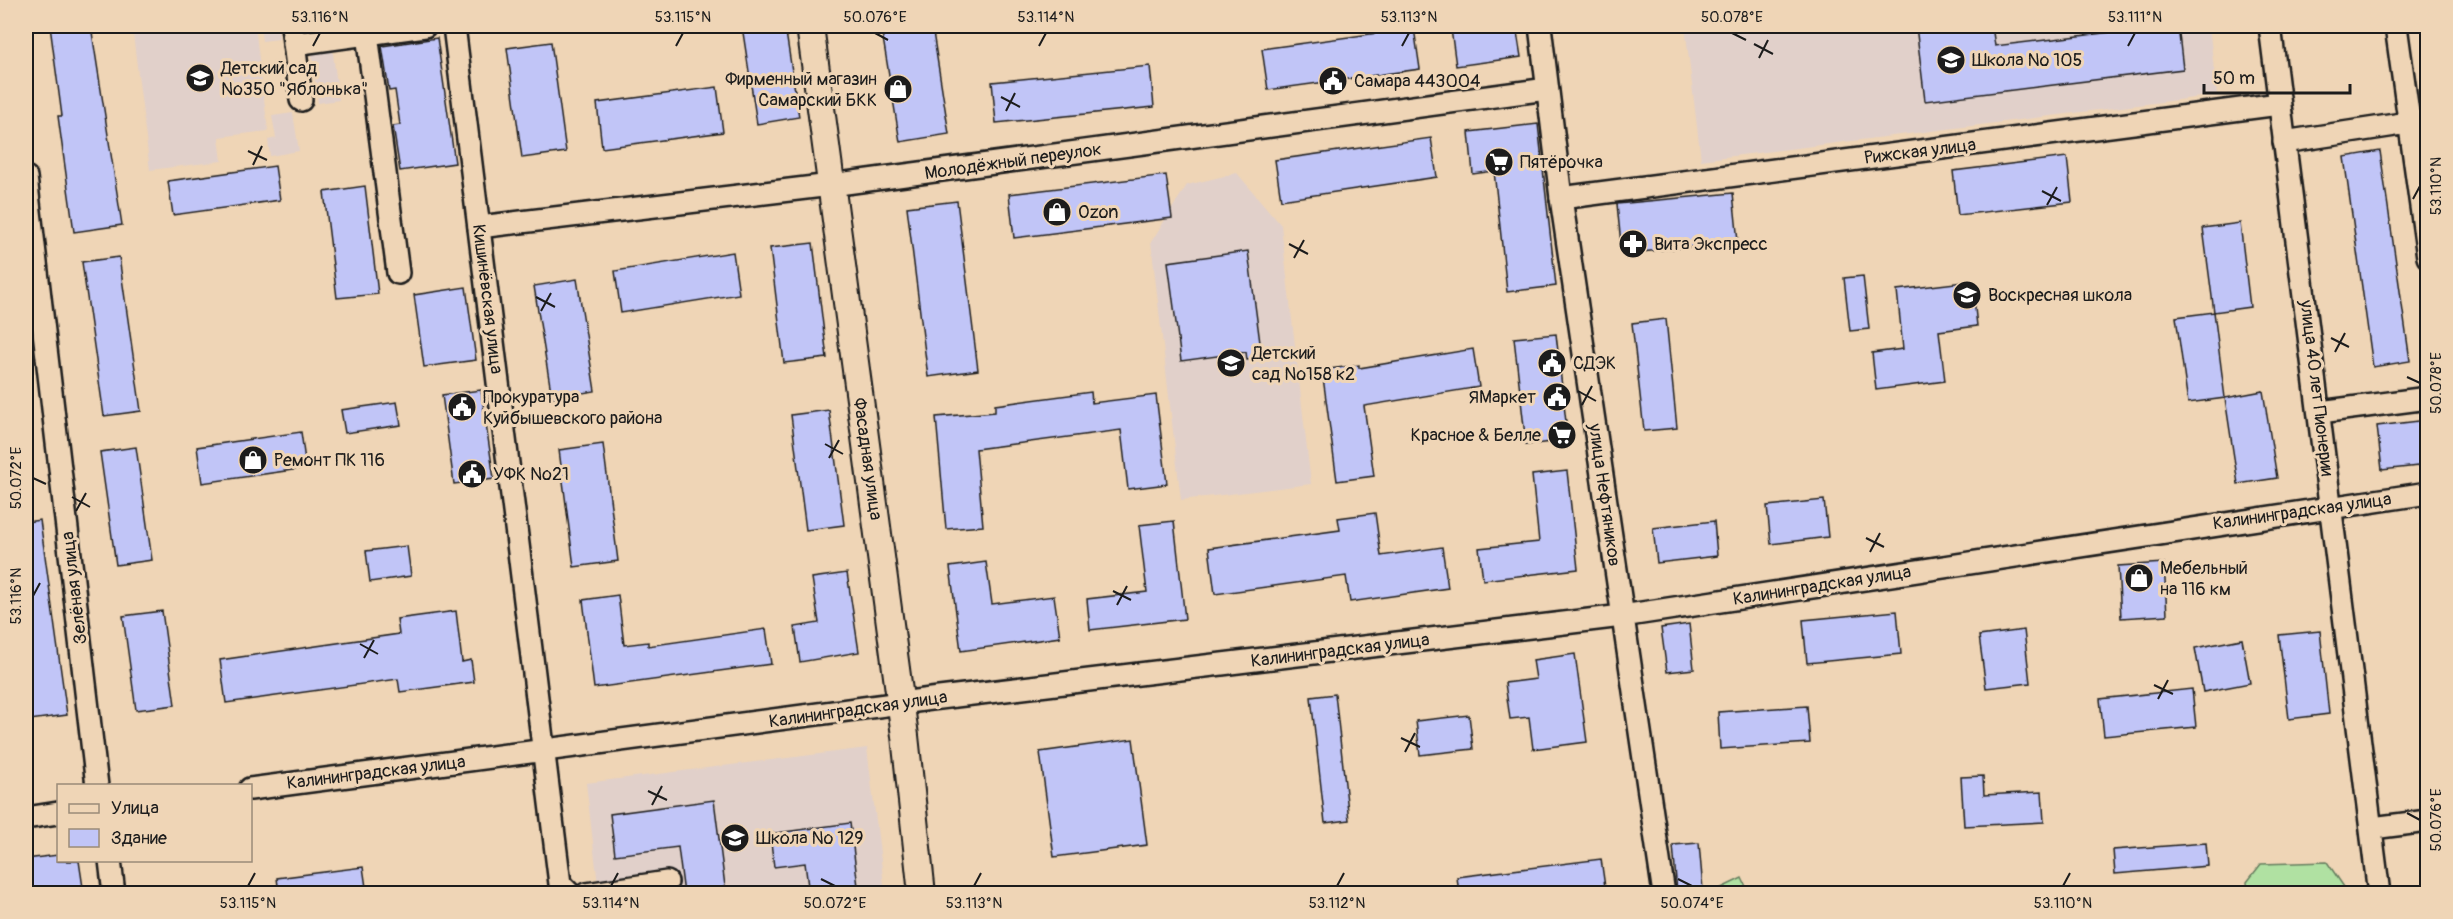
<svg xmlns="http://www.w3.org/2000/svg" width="2453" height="919" font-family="Pangolin,sans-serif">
<rect width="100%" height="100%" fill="#efd5b6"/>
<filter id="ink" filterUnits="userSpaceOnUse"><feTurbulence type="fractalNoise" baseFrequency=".0167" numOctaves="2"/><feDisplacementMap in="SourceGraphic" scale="12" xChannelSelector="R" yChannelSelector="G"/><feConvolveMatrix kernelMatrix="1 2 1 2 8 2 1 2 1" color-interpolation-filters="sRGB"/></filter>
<g filter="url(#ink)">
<!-- built -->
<g fill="#e1d0ca">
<polygon points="132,26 255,26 268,131 219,137 222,161 150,170"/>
<polygon points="260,26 278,26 279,39 262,41"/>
<polygon points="1685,26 2209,26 2217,95 1701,160"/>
<polygon points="332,46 339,100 318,103 311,49"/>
<polygon points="293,113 299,151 270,156 268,140 276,138 272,116"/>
<polygon points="1237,173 1281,225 1311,484 1181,500 1151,242 1187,185"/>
<polygon points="867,748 885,893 599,893 586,783"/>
</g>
<!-- green -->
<g fill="#b0e1a2" stroke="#667e5f" stroke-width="1.5">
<polygon points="2327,862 2344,887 2344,893 2248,893 2247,882 2261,864"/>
<polygon points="1742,878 1749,893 1711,893"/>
</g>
<!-- building -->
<g fill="#c1c5f7" stroke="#1c1c1c" stroke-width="1.5">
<polygon points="50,26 91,26 122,225 74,232 58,116 62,116"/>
<polygon points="742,26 785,26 799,117 757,124"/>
<polygon points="881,26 932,26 949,134 900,142"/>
<polygon points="1477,26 1516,26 1521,57 1456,66 1451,29"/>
<polygon points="1916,26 1992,26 1995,46 2128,30 2127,26 2178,26 2183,69 1925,101"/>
<polygon points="1414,28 1420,69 1268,90 1262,49"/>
<polygon points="437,38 455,163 400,171 393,126 400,125 395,90 389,91 382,46"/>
<polygon points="551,42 566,152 522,158 507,48"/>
<polygon points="1150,66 1154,107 996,123 992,82"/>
<polygon points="717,87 723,132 602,148 597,103"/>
<polygon points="1538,124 1556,286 1507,292 1494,171 1473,174 1469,132"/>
<polygon points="1431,138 1437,177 1281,200 1275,160"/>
<polygon points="2380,151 2410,361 2373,367 2344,157"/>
<polygon points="2067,157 2072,202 1958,215 1953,171"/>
<polygon points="275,166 280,200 173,215 168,181"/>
<polygon points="1166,175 1172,218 1014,238 1009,194"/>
<polygon points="365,186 378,294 337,298 324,192"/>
<polygon points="1733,193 1738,242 1622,254 1617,204"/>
<polygon points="957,201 978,370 928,377 907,207"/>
<polygon points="2240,223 2250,307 2214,312 2203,228"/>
<polygon points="813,243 827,358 784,363 770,248"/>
<polygon points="1248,251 1262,358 1247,360 1246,352 1181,361 1168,262"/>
<polygon points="733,252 739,294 621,313 615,271"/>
<polygon points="119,257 141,411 104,416 82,262"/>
<polygon points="1863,276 1869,329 1850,331 1844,278"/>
<polygon points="577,279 595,391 552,398 534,286"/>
<polygon points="1972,281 1977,326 1939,331 1945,381 1876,390 1872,353 1903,349 1897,290"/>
<polygon points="466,287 476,360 424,367 414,295"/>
<polygon points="2214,312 2225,398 2188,403 2176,317"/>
<polygon points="1666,319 1677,428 1644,431 1632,323"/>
<polygon points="1556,334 1568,440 1526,445 1514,338"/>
<polygon points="1473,349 1479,387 1364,406 1374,476 1337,481 1322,370 1359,365 1359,368"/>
<polygon points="481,390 494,479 454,484 442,395"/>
<polygon points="2263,391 2277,478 2238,484 2225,398"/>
<polygon points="1091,392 1092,403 1156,395 1167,484 1128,489 1121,430 976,449 983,526 946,529 936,417 995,412 995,405"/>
<polygon points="397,402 401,425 345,433 341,410"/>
<polygon points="829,410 844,525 806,530 791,415"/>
<polygon points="2427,420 2427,465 2382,470 2377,426"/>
<polygon points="301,432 306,468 202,483 197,447"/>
<polygon points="603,444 618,561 574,567 559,450"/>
<polygon points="136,447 152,560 116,565 100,452"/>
<polygon points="1567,471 1578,569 1483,580 1479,548 1539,542 1532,475"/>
<polygon points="1824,500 1828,537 1771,544 1767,506"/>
<polygon points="1375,513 1381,556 1442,547 1448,588 1350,602 1346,576 1215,594 1209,548 1340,530 1338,518"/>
<polygon points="40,520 67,715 30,720 26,687 26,522"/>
<polygon points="1174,521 1185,619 1090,630 1087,599 1147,592 1139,525"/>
<polygon points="1714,521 1717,556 1657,563 1653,528"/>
<polygon points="407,546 411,576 370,582 366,551"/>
<polygon points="986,562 992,604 1054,596 1060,637 961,651 950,567"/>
<polygon points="2164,563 2167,615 2121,618 2118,566"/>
<polygon points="847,573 859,652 800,662 795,627 819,623 812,578"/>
<polygon points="618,595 624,645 648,642 648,646 766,629 771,664 594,688 583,600"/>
<polygon points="162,611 175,705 136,710 123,616"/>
<polygon points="456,611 462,662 471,660 474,682 400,692 398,679 226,703 220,660 399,634 397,619"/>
<polygon points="1897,611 1901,654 1807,663 1803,620"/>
<polygon points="1689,624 1694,669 1667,672 1661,628"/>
<polygon points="2024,630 2030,683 1986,688 1979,636"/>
<polygon points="2320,631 2329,714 2289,719 2279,635"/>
<polygon points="2242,639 2250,683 2203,692 2195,648"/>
<polygon points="1575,654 1587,742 1533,749 1529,717 1510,719 1505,683 1536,679 1533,660"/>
<polygon points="2192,689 2196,727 2104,736 2100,699"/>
<polygon points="1335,694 1349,820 1325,823 1311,697"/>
<polygon points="1807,706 1810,743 1720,749 1718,712"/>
<polygon points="1469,715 1473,749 1420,755 1416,721"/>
<polygon points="1133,739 1147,845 1054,857 1040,752"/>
<polygon points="1983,776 1984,795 2042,792 2044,822 1964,826 1961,777"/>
<polygon points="714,800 726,894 684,894 678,847 615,855 610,814"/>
<polygon points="850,823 859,894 809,894 805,863 774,867 770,834"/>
<polygon points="1699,843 1703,890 1677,892 1673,845"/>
<polygon points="2206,843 2208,866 2115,874 2113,850"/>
<polygon points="58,855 58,861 79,861 84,894 28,894 26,859"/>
<polygon points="1601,859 1606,894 1459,894 1457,877"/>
<polygon points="363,867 367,894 279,894 277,878"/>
</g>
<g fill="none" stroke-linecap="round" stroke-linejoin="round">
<!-- minor casing -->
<g stroke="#1c1c1c" stroke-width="26">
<g id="minor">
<polyline points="292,26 301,100"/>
<polyline points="366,26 398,273"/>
<polyline points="454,26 560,884 570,894"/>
<polyline points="1540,26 1561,198 1664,894"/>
<polyline points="2270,26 2379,894"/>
<polyline points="2396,26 2428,257"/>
<polyline points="294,44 425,26"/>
<polyline points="2284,142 2428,120"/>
<polyline points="26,177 97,786"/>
<polyline points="1561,198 2279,104"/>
<polyline points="479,227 831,185 1547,89"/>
<polyline points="2320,412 2428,398"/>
<polyline points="250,789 931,699 1622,616 2428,493"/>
<polyline points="26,818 58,813"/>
<polyline points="2372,828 2428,821"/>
<polyline points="110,860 114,894"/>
<polyline points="586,894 667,882"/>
</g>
</g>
<!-- major casing -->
<g stroke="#1c1c1c" stroke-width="30">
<polyline id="major" points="810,26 905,736 922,894"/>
</g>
<!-- minor -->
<use href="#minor" stroke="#efd5b6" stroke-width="21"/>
<!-- major -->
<use href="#major" stroke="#efd5b6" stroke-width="26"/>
</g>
</g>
<!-- ticks -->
<path fill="none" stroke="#1c1c1c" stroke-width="2" d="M 875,33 L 888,40M 1732,33 L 1746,40M 1754,44 L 1773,54M 313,46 L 320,33M 676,46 L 683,33M 1039,46 L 1046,33M 1402,46 L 1409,33M 2128,46 L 2135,33M 1759,58 L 1768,40M 1001,97 L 1020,107M 1006,111 L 1015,93M 248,151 L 267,160M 253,165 L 262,146M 2042,191 L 2061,201M 2413,199 L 2420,186M 2047,205 L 2057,187M 1289,244 L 1308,254M 1294,258 L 1304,240M 536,297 L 555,307M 541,311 L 551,293M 2331,338 L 2349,347M 2335,352 L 2345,333M 2407,377 L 2420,383M 1578,391 L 1596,401M 1582,405 L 1592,386M 825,444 L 843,454M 829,458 L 839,440M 33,478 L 46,484M 72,497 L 90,507M 76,511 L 86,493M 1866,538 L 1884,547M 1870,552 L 1880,533M 1113,591 L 1131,600M 33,596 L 40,583M 1117,605 L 1127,586M 360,644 L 378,654M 364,658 L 374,640M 2154,685 L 2173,694M 2158,699 L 2168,680M 1401,738 L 1420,747M 1405,752 L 1415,733M 648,791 L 667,800M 652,805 L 662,786M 2407,813 L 2420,820M 821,879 L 835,886M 1678,879 L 1692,886M 248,886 L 255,873M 611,886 L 618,873M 974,886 L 981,873M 1337,886 L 1344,873M 2063,886 L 2070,873"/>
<!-- icons -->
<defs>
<g id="school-disc" transform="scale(1.5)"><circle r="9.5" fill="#1c1c1c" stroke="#efd5b6"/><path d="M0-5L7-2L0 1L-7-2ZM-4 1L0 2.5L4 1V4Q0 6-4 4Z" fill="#fff"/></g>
<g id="civic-disc" transform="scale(1.5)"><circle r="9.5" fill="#1c1c1c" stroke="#efd5b6"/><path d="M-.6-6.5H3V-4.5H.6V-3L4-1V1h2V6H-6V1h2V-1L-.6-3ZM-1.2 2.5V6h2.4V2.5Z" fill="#fff"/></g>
<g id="shop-disc" transform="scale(1.5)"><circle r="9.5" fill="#1c1c1c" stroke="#efd5b6"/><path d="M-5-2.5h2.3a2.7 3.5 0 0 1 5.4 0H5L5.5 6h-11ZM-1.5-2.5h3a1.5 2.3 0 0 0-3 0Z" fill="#fff"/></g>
<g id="supermarket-disc" transform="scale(1.5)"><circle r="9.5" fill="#1c1c1c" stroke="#efd5b6"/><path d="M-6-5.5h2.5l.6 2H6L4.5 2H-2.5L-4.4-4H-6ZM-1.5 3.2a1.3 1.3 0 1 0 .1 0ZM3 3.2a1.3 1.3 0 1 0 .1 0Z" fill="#fff"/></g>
<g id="pharmacy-disc" transform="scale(1.5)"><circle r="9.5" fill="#1c1c1c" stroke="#efd5b6"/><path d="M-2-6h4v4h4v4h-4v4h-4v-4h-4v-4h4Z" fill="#fff"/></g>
</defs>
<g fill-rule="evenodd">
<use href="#school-disc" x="1951" y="60"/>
<use href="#school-disc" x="200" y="78"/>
<use href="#civic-disc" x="1333" y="81"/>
<use href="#shop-disc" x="898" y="89"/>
<use href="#supermarket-disc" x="1499" y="162"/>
<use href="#shop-disc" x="1057" y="212"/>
<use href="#pharmacy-disc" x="1633" y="244"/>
<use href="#school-disc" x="1967" y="295"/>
<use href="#school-disc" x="1231" y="363"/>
<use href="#civic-disc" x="1552" y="363"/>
<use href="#civic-disc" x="1557" y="397"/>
<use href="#civic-disc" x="462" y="407"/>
<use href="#supermarket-disc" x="1562" y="435"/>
<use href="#shop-disc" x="253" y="460"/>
<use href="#civic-disc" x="472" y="474"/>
<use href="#shop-disc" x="2139" y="578"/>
<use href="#school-disc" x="735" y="838"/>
</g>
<g text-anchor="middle" stroke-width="6" stroke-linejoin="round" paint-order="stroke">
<!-- poi labels -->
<g font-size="18" fill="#1c1c1c" stroke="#efd5b6" text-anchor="start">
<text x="1972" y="66">Школа № 105</text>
<text x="221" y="74">Детский сад<tspan x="221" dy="21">№350 "Яблонька"</tspan></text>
<text x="877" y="85" text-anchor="end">Фирменный магазин<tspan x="877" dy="21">Самарский БКК</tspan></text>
<text x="1354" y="87">Самара 443004</text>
<text x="1520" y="168">Пятёрочка</text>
<text x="1078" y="218">Ozon</text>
<text x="1654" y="250">Вита Экспресс</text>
<text x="1988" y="301">Воскресная школа</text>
<text x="1252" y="359">Детский<tspan x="1252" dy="21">сад №158 к2</tspan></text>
<text x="1573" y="369">СДЭК</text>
<text x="483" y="403">Прокуратура<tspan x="483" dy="21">Куйбышевского района</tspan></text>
<text x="1536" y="403" text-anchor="end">ЯМаркет</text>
<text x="1541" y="441" text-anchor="end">Красное &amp; Белле</text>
<text x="274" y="466">Ремонт ПК 116</text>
<text x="493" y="480">УФК №21</text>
<text x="2160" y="574">Мебельный<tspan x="2160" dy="21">на 116 км</tspan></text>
<text x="756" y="844">Школа № 129</text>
</g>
<!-- street labels -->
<g font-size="18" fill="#1c1c1c" stroke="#efd5b6">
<text transform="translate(1920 151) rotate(-7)" y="6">Рижская улица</text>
<text transform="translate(1013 161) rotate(-8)" y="6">Молодёжный переулок</text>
<text transform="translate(488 299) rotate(83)" y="6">Кишинёвская улица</text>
<text transform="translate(2317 388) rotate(83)" y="6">улица 40 лет Пионерии</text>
<text transform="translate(868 459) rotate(82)" y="6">Фасадная улица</text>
<text transform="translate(1605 495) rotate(82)" y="6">улица Нефтяников</text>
<text transform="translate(2302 511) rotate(-8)" y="6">Калининградская улица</text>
<text transform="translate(1822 585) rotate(-9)" y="6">Калининградская улица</text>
<text transform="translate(74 588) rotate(-97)" y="6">Зелёная улица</text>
<text transform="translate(1340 650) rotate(-7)" y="6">Калининградская улица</text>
<text transform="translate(858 709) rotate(-8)" y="6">Калининградская улица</text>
<text transform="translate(376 772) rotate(-7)" y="6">Калининградская улица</text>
</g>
</g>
<!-- margin -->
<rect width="2453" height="919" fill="none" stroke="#efd5b6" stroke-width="66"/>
<!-- legend -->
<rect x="57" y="784" width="195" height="78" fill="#efd5b6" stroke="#9b8b78" stroke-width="1.5"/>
<rect x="69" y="804" width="30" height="9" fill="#efd5b6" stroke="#9b8b78" stroke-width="1.5"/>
<text x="111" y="814" font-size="18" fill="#1c1c1c">Улица</text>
<rect x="69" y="829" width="30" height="18" fill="#c1c5f7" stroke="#9b8b78" stroke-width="1.5"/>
<text x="111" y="844" font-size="18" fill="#1c1c1c">Здание</text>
<!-- scale -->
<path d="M2204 84v9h146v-9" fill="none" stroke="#1c1c1c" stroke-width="3"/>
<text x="2213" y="84" font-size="18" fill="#1c1c1c" stroke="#efd5b6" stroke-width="4.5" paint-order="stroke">50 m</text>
<rect x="33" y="33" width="2387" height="853" fill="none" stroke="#1c1c1c" stroke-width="2"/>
<g font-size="15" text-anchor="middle" fill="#1c1c1c">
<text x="320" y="22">53.116°N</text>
<text x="683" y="22">53.115°N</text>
<text x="875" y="22">50.076°E</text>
<text x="1046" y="22">53.114°N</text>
<text x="1409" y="22">53.113°N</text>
<text x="1732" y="22">50.078°E</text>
<text x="2135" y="22">53.111°N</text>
<text transform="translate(2436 186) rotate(-90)" y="5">53.110°N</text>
<text transform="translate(2436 383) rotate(-90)" y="5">50.078°E</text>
<text transform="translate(16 478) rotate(-90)" y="5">50.072°E</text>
<text transform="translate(16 596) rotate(-90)" y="5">53.116°N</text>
<text transform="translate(2436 820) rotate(-90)" y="5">50.076°E</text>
<text x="248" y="908">53.115°N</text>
<text x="611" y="908">53.114°N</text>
<text x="835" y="908">50.072°E</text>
<text x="974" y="908">53.113°N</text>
<text x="1337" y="908">53.112°N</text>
<text x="1692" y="908">50.074°E</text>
<text x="2063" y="908">53.110°N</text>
</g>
</svg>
